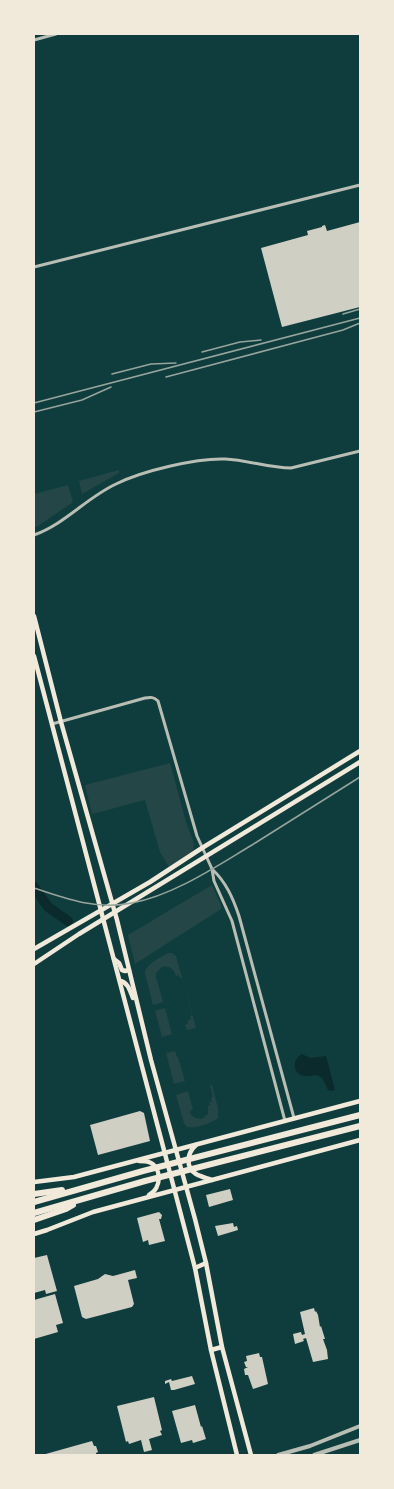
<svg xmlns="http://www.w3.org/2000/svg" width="394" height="1489" font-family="'IBM Plex Serif',serif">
<rect width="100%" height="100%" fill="#0f3d3e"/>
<!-- green -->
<g fill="#244646">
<polygon points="119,470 119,473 82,494 79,481"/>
<polygon points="68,485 73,502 38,526 34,527 34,494"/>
<polygon points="170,763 186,822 194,843 193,851 169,867 160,852 145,800 92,814 85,785"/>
<polygon points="212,885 221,905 221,909 135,964 128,935"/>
<path d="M 168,953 L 172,953 L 176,956 L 196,1028 L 187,1030 L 185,1025 L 188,1024 L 188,1020 L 191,1019 L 190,1016 L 192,1015 L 182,978 L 180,978 L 179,975 L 176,976 C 174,969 169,965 162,967 L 156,973 L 156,980 L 157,980 L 163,1002 L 153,1005 L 145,974 C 145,964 160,958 168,953 Z"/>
<polygon points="165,1008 172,1034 162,1037 155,1011"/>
<polygon points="175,1051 177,1057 178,1057 185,1081 174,1084 166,1053"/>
<path d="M 210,1085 L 212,1085 L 218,1108 L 218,1118 C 214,1122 195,1129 189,1127 C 186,1127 186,1126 184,1123 L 176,1095 L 188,1091 L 193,1110 L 190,1111 L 191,1115 L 195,1118 L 202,1119 L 208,1114 L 208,1106 L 210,1105 L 209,1102 L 212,1102 L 211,1098 L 213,1097 Z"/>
</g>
<!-- water -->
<path fill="#0a2a2b" d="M 302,1054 L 310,1058 L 326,1056 L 335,1090 L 331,1091 L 328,1090 L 322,1078 L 317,1075 C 313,1075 308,1077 304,1076 C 292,1073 292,1059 302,1054 Z"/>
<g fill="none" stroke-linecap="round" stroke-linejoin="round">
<!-- river -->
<polyline stroke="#0a2a2b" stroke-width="10" points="34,887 48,907 68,921"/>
</g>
<!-- building -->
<g fill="#cfcfc3">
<polygon points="360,222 360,307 282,327 261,248 308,235 307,231 322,227 322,226 325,225 327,231"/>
<polygon points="140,1111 144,1113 150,1141 98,1155 90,1125"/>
<polygon points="230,1189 233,1200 209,1207 206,1195"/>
<polygon points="159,1212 162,1215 161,1219 159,1219 165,1241 149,1245 148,1240 143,1242 137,1218"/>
<polygon points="233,1223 234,1227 237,1226 238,1230 218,1236 215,1226"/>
<polygon points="47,1255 57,1291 46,1294 45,1290 34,1293 34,1258"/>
<polygon points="135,1270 137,1278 128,1280 134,1304 132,1307 86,1319 82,1317 74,1286 98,1279 105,1274 113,1276"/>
<polygon points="55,1294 63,1323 56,1325 58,1332 34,1339 34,1300"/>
<polygon points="314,1308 315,1312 316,1311 318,1315 320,1327 321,1326 325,1339 323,1339 327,1350 328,1359 313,1362 306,1338 303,1339 304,1341 295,1344 293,1334 301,1332 302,1335 305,1334 300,1312"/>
<polygon points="259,1353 260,1357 262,1357 268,1384 253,1389 248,1375 245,1375 244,1369 248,1367 246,1367 244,1362 247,1361 246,1356"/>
<polygon points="192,1376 195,1384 174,1390 171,1390 169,1382 165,1384 165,1381 171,1379 172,1381"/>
<polygon points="154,1397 162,1430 160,1431 162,1435 149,1439 152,1450 144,1452 141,1440 129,1444 128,1441 126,1442 117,1406"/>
<polygon points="195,1405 201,1427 202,1426 206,1439 193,1443 192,1440 181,1443 172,1411"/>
<polygon points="92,1441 94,1446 96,1446 98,1452 96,1453 96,1455 42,1455"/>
</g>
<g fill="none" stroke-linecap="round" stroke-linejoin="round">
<!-- minor -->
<g stroke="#b8beb3" stroke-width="3">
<polyline points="34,40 56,34"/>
<polyline points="34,267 360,185"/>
<path d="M 34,535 C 65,524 86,498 116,484 C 142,471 196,458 225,459 C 248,460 269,468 291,468 L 360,451"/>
<path d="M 52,724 L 145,698 C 151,697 154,697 158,701 L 197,836 L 212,869 L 214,881 L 232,921 L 285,1121"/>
<path d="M 212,869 C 226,882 233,898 239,916 L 294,1118"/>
</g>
<!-- tertiary -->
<g stroke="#b8beb3" stroke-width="4">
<polyline points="278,1455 310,1446 360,1426"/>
<polyline points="314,1455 360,1440"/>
</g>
<!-- secondary -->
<g stroke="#f1e9da" stroke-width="4.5">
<polyline points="34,616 61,722 117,920 151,1060 195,1219 206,1263 222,1347 251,1455"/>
<polyline points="34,656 195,1268 211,1350 237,1455"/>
<polyline points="34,949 150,882 202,848 360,751"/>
<polyline points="114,959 119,963 122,970 125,971 129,970"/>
<polyline points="34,964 79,934 360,762"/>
<path d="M 120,981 C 128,982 130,991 133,998"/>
<path d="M 196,1145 C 187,1153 185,1167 196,1174 C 201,1177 207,1178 212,1180"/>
<path d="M 139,1161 C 142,1161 146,1161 149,1162 C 162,1167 162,1188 149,1195"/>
<polyline points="34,1182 74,1177 360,1101"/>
<polyline points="34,1234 47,1230 93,1212 360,1140"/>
<polyline points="195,1268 206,1263"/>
<polyline points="211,1350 222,1347"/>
</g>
<!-- motorway -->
<g stroke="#f1e9da" stroke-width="6">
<polyline points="34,1194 62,1190"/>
<polyline points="34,1202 143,1171 360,1115"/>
<polyline points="34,1213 145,1181 360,1126"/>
<polyline points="34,1220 66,1209 73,1205"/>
</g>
<!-- rail -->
<g stroke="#97a49c" stroke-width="1.5">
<polyline points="343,314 360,309"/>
<polyline points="202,352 240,342 261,340"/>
<polyline points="112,374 151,364 176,363"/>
<polyline points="166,377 343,330 360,323"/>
<polyline points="34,403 360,318"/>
<polyline points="34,412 82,400 111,387"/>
<path d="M 34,888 C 66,899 97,910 132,903 C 174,895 215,867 252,845 C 288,822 324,800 360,777"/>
</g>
</g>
<!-- border -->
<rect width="394" height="1489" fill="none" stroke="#f1e9da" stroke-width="70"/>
</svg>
